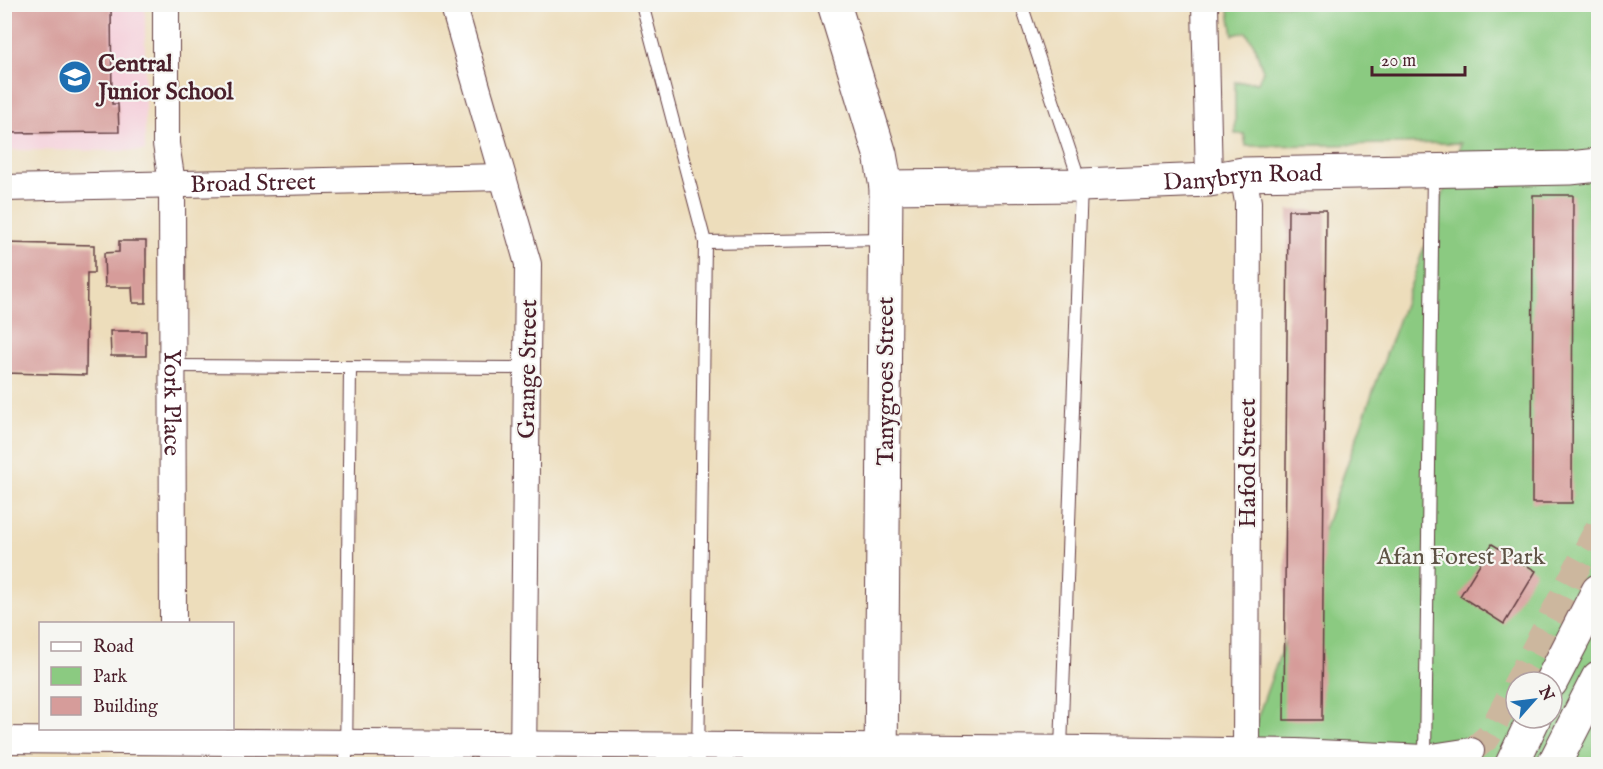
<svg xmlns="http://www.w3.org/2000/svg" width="1603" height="769" font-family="'IM FELL English',serif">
<rect width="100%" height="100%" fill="#f6f6f2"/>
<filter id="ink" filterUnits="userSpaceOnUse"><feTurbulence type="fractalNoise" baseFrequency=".0167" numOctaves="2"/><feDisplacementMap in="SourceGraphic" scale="12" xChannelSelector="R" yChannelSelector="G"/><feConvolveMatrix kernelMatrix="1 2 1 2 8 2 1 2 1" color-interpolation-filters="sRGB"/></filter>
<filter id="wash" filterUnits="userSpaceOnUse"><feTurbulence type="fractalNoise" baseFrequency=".008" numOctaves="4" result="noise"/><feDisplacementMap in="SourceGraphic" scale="24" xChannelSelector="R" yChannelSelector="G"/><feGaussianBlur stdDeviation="1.35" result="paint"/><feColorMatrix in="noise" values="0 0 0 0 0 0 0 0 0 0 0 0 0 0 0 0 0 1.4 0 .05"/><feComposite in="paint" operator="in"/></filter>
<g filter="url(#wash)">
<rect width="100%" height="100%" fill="#edddbb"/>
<!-- built -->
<polygon fill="#f5cfda" points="5,5 145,5 145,151 5,150"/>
<!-- green -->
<path fill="#8bca81" stroke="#6a7456" stroke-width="1.5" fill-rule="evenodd" d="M 1228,5 L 1598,5 L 1598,764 L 1241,764 L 1461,143 L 1246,146 L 1244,134 L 1235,134 L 1235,82 L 1258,82 L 1263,71 L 1254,44 L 1246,32 L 1233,35 ZM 1516,682 L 1552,682 L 1552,718 L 1516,718 Z"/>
<g id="blocks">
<!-- building -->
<g fill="#d69c9a">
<polygon points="4,4 111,4 112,104 118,104 119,132 4,133"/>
<polygon points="1533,195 1573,195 1572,503 1532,503"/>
<polygon points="1288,210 1326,210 1322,720 1284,720"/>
<polygon points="119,241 146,241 146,303 133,303 132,287 105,287 104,253 119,252"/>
<polygon points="4,243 94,245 94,273 87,273 86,375 4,373"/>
<polygon points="110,331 146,331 146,356 111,356"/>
<polygon points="1492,544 1536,571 1504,624 1460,596"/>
</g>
</g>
</g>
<g filter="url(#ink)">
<use href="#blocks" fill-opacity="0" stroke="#623c41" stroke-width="1.5"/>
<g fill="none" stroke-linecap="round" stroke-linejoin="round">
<!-- street-tunnel -->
<polyline stroke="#ccb79e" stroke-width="26" stroke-dasharray="26 13" stroke-linecap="butt" points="1471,751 1488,737 1598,528"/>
<!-- lane casing -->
<g stroke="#623c41" stroke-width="14">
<g id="lane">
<polyline points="642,4 705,242 698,764"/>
<polyline points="1021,4 1081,185 1061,749"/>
<polyline points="705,242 885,239"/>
<polyline points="173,366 527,368"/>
<polyline points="1425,758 1433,172"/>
<polyline points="346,764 350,368"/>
</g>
</g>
<!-- street casing -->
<g stroke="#623c41" stroke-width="28">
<g id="street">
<path id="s1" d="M 166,4 L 166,144 L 172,183 L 173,624"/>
<polyline points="453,4 528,264 523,764"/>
<polyline points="1205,4 1209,180"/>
<polyline points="1243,174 1248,202 1246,752"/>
<path id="s2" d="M 4,188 L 502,177"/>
<polyline points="4,740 1087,749 1296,752 1425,758 1471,751"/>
</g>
</g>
<!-- secondary casing -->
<g stroke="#623c41" stroke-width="35">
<g id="secondary">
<polyline points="834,4 880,154 886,187 881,764"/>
<path id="s3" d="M 886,187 L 1081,185 L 1209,180 L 1243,174 L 1570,168 L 1598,165"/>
</g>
</g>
<!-- highway casing -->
<g stroke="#623c41" stroke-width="35">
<g id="highway">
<polyline points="1551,682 1598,591"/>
<polyline points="1512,764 1534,718"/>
<polyline points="1554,764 1598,678"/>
</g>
</g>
<!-- lane -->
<use href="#lane" stroke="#fff" stroke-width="12"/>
<!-- street -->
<use href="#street" stroke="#fff" stroke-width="26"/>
<!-- secondary -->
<use href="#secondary" stroke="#fff" stroke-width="33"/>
<!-- highway -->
<use href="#highway" stroke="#fff" stroke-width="33"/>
</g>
</g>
<!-- icons -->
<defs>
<g id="school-disc" transform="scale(1.725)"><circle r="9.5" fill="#1f6fb2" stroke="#f6f6f2"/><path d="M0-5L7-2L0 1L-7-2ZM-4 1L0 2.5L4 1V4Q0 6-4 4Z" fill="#fff"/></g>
</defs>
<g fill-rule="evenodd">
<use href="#school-disc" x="75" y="77"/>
</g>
<g text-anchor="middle" stroke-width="4.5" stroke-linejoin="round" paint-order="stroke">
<!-- poi labels -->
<g font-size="24" font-weight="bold" fill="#4a1f2b" stroke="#f6f6f2" text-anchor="start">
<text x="98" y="71">Central<tspan x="98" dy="28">Junior School</tspan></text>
</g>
<!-- street labels -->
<g font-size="24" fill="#4a1f2b" stroke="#f6f6f2">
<text dy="8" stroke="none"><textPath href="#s3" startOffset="357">Danybryn Road</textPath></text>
<text dy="8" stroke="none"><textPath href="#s2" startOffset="249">Broad Street</textPath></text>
<text transform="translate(527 369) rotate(-89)" y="8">Grange Street</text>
<text transform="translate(885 381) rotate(-90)" y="8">Tanygroes Street</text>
<text dy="8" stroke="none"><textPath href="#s1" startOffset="399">York Place</textPath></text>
<text transform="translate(1247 463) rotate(-90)" y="8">Hafod Street</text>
</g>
<!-- park labels -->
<g font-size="24" fill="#5e5245" stroke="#f6f6f2">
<text x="1461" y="564">Afan Forest Park</text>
</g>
</g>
<!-- margin -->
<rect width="1603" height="769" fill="none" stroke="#f6f6f2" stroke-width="24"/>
<!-- legend -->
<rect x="39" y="622" width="195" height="108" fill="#f6f6f2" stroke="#b1a0a2" stroke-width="1.5"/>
<rect x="51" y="642" width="30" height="9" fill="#ffffff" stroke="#b1a0a2" stroke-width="1.5"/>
<text x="93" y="652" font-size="18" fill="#4a1f2b">Road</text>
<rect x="51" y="667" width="30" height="18" fill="#8bca81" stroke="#b1a0a2" stroke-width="1.5"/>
<text x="93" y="682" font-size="18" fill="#4a1f2b">Park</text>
<rect x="51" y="697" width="30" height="18" fill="#d69c9a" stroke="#b1a0a2" stroke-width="1.5"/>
<text x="93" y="712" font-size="18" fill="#4a1f2b">Building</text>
<!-- north arrow -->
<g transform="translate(1534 700) rotate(62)"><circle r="28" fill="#f6f6f2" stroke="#b1a0a2" stroke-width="1.5"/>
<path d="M0-4.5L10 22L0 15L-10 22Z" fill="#1f6fb2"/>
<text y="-9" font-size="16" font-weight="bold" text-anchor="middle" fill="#4a1f2b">N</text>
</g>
<!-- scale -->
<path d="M1372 66v9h93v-9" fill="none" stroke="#4a1f2b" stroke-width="3"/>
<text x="1381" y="66" font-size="18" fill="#4a1f2b" stroke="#f6f6f2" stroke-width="4.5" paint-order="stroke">20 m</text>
</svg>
